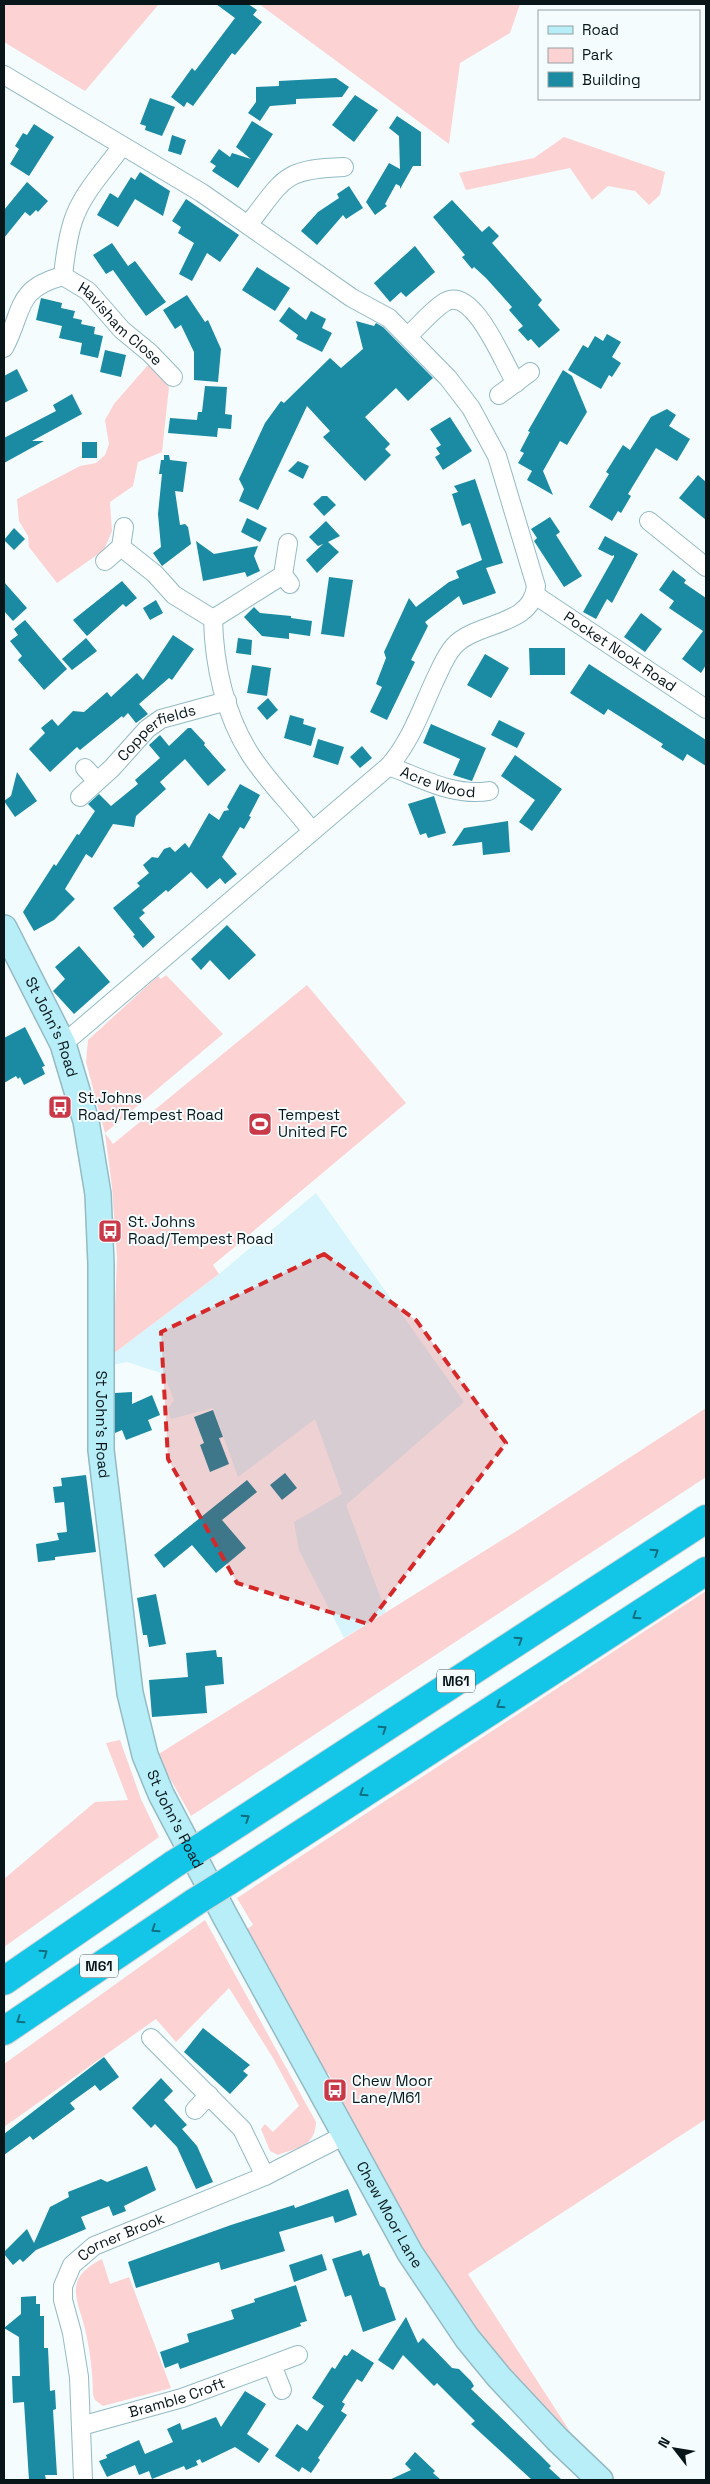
<svg xmlns="http://www.w3.org/2000/svg" width="710" height="2484" font-family="'Space Grotesk',sans-serif">
<rect width="100%" height="100%" fill="#f4fcfe"/>
<!-- built -->
<polygon fill="#d8f5fd" points="316,1193 464,1402 346,1505 386,1612 344,1638 299,1550 294,1522 342,1494 315,1419 238,1477 213,1408 171,1419 168,1409 174,1400 164,1374 127,1362 113,1365 113,1354 219,1274"/>
<!-- green -->
<g fill="#fdd2d2">
<polygon points="4,4 159,4 85,91 4,42"/>
<polygon points="259,4 520,4 510,33 460,63 449,144"/>
<polygon points="564,137 665,172 660,195 649,205 635,191 608,186 592,200 570,168 466,190 459,173 534,158"/>
<polygon points="148,365 169,387 162,452 138,462 133,486 110,502 112,531 104,550 57,583 29,547 28,536 19,521 17,499 80,466 96,463 105,455 109,444 105,420 114,404"/>
<polygon points="166,975 223,1034 105,1133 113,1144 307,985 406,1103 213,1265 219,1274 113,1354 117,1258 112,1187 105,1133 86,1062 88,1040 158,976 161,979"/>
<polygon points="706,1408 706,1477 191,1816 157,1755 515,1532"/>
<path d="M 706,1591 L 706,2119 L 468,2274 L 571,2433 C 537,2400 501,2367 473,2328 C 420,2256 380,2174 336,2096 L 340,2094 L 328,2073 L 324,2075 L 244,1931 L 253,1925 L 237,1898 Z"/>
<polygon points="120,1740 141,1799 159,1837 4,1947 4,1879 95,1802 128,1800 106,1743"/>
<path d="M 205,1920 L 316,2122 C 315,2147 298,2147 278,2155 L 270,2151 L 261,2129 L 265,2124 L 273,2132 L 299,2106 L 273,2058 L 229,1988 L 176,2042 L 156,2019 L 4,2127 L 4,2064 Z"/>
<path d="M 102,2259 L 110,2284 L 129,2277 L 171,2388 L 103,2406 L 95,2400 L 93,2395 C 93,2374 90,2350 85,2329 C 77,2297 63,2279 102,2259 Z"/>
</g>
<!-- building -->
<g fill="#1a8ba3">
<polygon points="216,4 248,4 257,10 253,15 262,22 235,55 232,53 193,106 187,102 184,107 171,97 192,68 195,71 235,18"/>
<polygon points="336,78 349,87 342,97 296,99 296,104 270,106 260,121 248,113 256,102 256,87 279,86 279,81"/>
<polygon points="355,95 378,110 354,142 332,125"/>
<polygon points="150,98 175,107 162,136 145,130 146,126 140,124"/>
<polygon points="397,116 421,132 421,166 413,166 400,189 400,186 396,184 385,204 387,206 375,215 366,202 389,163 400,169 399,136 389,128"/>
<polygon points="252,121 273,134 238,188 212,171 216,166 210,162 219,149 230,157 232,153 251,159 236,147"/>
<polygon points="34,124 54,137 29,176 10,164 19,149 15,146 23,133 27,135"/>
<polygon points="172,135 186,140 181,155 168,151"/>
<polygon points="140,172 170,191 163,216 135,199 118,227 97,215 110,193 118,198 131,177 135,180"/>
<polygon points="27,182 48,201 38,212 36,210 30,216 25,212 4,238 4,210"/>
<polygon points="349,186 363,208 346,219 343,215 317,245 301,231 318,212 339,198 337,194"/>
<polygon points="186,199 239,235 220,262 207,253 192,281 179,274 194,243 178,233 181,227 172,221"/>
<polygon points="452,200 482,232 489,226 499,236 492,243 542,300 538,305 560,330 539,348 531,339 528,341 518,330 523,326 509,310 512,307 486,278 474,267 472,269 462,257 465,255 433,217"/>
<polygon points="112,243 128,266 135,261 166,302 146,316 113,270 106,274 93,255"/>
<polygon points="415,246 435,272 406,297 401,292 390,302 374,283"/>
<polygon points="257,267 290,288 275,311 242,290"/>
<polygon points="187,295 205,322 208,320 221,349 218,382 194,380 194,352 181,325 175,329 163,310"/>
<polygon points="41,298 62,303 61,308 75,311 73,318 82,320 81,324 95,327 94,334 103,336 98,358 80,354 82,343 59,338 62,326 36,320"/>
<polygon points="289,307 306,320 311,311 326,319 322,328 332,333 322,352 296,339 298,335 279,321"/>
<polygon points="356,321 374,326 376,323 383,327 433,378 408,401 396,388 365,417 390,444 385,449 391,455 365,481 323,437 330,431 307,406 258,510 239,501 244,489 239,479 265,423 281,401 284,403 330,358 341,368 363,349"/>
<polygon points="607,334 621,342 612,357 621,363 612,377 609,375 601,389 568,370 583,345 588,348 595,336 603,341"/>
<polygon points="105,350 126,355 121,377 100,372"/>
<polygon points="17,369 28,391 4,403 4,376"/>
<polygon points="563,370 572,376 587,412 567,445 560,441 543,471 553,495 527,480 532,471 518,463 524,453 520,451 530,432 528,431"/>
<polygon points="205,386 227,387 225,414 232,415 231,429 218,428 217,437 168,433 170,418 197,420 198,412 202,412"/>
<polygon points="72,394 82,414 32,441 44,441 4,463 4,438 56,411 53,405"/>
<polygon points="667,409 676,415 669,426 690,439 677,461 656,448 628,494 631,496 621,513 618,511 612,521 589,507 609,474 606,472 623,445 630,450 651,417"/>
<polygon points="450,417 472,451 443,470 435,457 440,454 436,448 441,445 430,429"/>
<rect x="82" y="442" width="15" height="16"/>
<polygon points="164,455 169,455 170,460 187,462 183,492 175,491 180,525 185,524 188,527 191,544 162,566 153,553 161,547 158,514 162,474 159,474 161,460 164,460"/>
<polygon points="298,461 309,466 303,479 288,471"/>
<polygon points="698,475 706,482 706,520 679,498"/>
<polygon points="475,479 503,563 486,568 496,593 463,605 459,596 425,622 428,626 411,660 415,662 387,720 370,712 382,687 376,684 386,658 384,652 409,598 416,607 449,582 459,578 456,571 482,560 470,523 462,526 452,494 458,492 454,486"/>
<polygon points="322,496 327,496 336,505 324,516 313,504"/>
<polygon points="550,517 560,532 556,535 582,576 564,587 534,541 537,538 531,529"/>
<polygon points="247,518 267,528 260,542 241,532"/>
<polygon points="326,521 340,536 328,542 339,552 317,573 306,560 323,544 318,546 309,537"/>
<polygon points="14,528 25,539 14,550 4,540"/>
<polygon points="605,536 638,554 612,603 607,599 596,619 583,612 614,557 614,555 612,556 598,549"/>
<polygon points="196,541 214,554 258,546 254,556 260,571 247,577 245,572 203,581"/>
<polygon points="673,570 686,580 684,583 706,598 706,665 701,673 682,659 703,631 669,608 674,601 659,590"/>
<polygon points="329,577 353,580 344,637 321,634"/>
<polygon points="122,581 137,598 126,607 123,604 87,636 73,620"/>
<polygon points="4,582 27,608 13,621 4,611"/>
<polygon points="156,600 163,613 150,620 143,608"/>
<polygon points="254,607 260,613 291,616 291,618 312,621 310,636 289,633 289,639 262,636 244,617"/>
<polygon points="641,613 662,629 645,652 624,637"/>
<polygon points="25,620 67,669 44,690 18,660 22,656 10,641 18,635 14,629"/>
<polygon points="173,635 194,649 172,680 169,678 139,704 148,714 136,723 128,713 123,718 122,716 80,750 77,747 50,772 29,749 45,733 41,728 52,719 58,726 73,711 84,712 107,692 111,697 137,673 143,680"/>
<polygon points="86,638 97,651 72,670 62,659"/>
<polygon points="238,638 252,640 251,655 236,653"/>
<polygon points="529,648 565,648 565,675 530,675"/>
<polygon points="485,654 509,668 491,698 467,685"/>
<polygon points="589,664 706,740 706,766 687,754 683,761 661,747 663,744 608,709 604,715 570,693"/>
<polygon points="252,665 271,668 267,696 247,693"/>
<polygon points="268,698 278,710 267,720 257,708"/>
<polygon points="290,715 304,719 303,724 316,728 311,746 284,738"/>
<polygon points="499,720 525,733 517,748 491,735"/>
<polygon points="431,724 486,748 472,781 453,775 460,759 423,743"/>
<polygon points="188,728 191,728 205,743 204,745 226,770 208,786 185,759 160,782 166,789 136,816 134,827 113,824 92,858 86,854 65,889 75,899 54,920 34,931 23,912 54,864 56,866 77,834 79,835 95,811 88,804 99,794 111,806 138,784 135,780 160,758 149,745 160,735 169,746"/>
<polygon points="318,739 344,747 338,765 313,757"/>
<polygon points="362,746 372,758 360,768 350,757"/>
<polygon points="515,755 562,789 532,831 519,822 535,800 501,776"/>
<polygon points="17,772 37,801 15,817 4,801 11,796"/>
<polygon points="240,784 260,795 249,816 251,817 244,829 240,827 222,857 237,874 225,884 220,878 207,889 191,872 168,892 166,890 142,910 145,913 139,918 155,937 143,948 133,936 135,935 113,908 140,886 137,883 149,873 143,865 152,857 158,858 164,849 170,847 175,852 185,843 189,848 209,813 219,820 224,811 229,810 227,807"/>
<polygon points="434,796 446,833 428,838 426,833 420,835 408,804"/>
<polygon points="508,821 510,852 483,855 482,842 452,846 464,828"/>
<polygon points="227,925 256,955 229,980 210,960 201,970 191,959"/>
<polygon points="79,946 110,982 74,1014 53,991 65,979 55,967"/>
<polygon points="25,1027 45,1066 42,1067 45,1074 24,1085 20,1077 18,1079 16,1076 4,1083 4,1038"/>
<polygon points="132,1392 132,1404 152,1395 160,1415 148,1420 152,1430 126,1440 122,1430 115,1433 115,1393"/>
<polygon points="213,1410 223,1437 219,1438 229,1464 210,1472 200,1445 204,1443 194,1417"/>
<polygon points="285,1473 297,1488 282,1500 270,1485"/>
<polygon points="86,1475 96,1552 55,1557 55,1560 38,1562 36,1544 59,1540 57,1533 67,1532 64,1502 55,1503 53,1487 62,1486 61,1478"/>
<polygon points="247,1480 257,1492 222,1520 246,1548 216,1573 192,1545 164,1568 154,1555"/>
<polygon points="156,1594 166,1644 149,1647 147,1635 143,1635 137,1598"/>
<polygon points="216,1650 217,1657 222,1657 224,1684 205,1686 207,1713 152,1717 149,1680 188,1677 186,1653"/>
<polygon points="203,2028 250,2065 243,2071 248,2075 230,2094 184,2052"/>
<polygon points="104,2057 119,2077 100,2091 95,2085 70,2103 75,2109 33,2140 30,2136 4,2155 4,2134"/>
<polygon points="161,2078 173,2091 164,2100 187,2125 182,2129 197,2146 213,2182 196,2189 177,2147 155,2124 151,2128 132,2108"/>
<polygon points="147,2166 156,2190 124,2206 126,2211 113,2216 109,2206 81,2217 86,2229 36,2250 23,2262 20,2259 13,2265 4,2254 4,2252 27,2229 34,2243 50,2207 69,2197 68,2192 101,2179 107,2182"/>
<polygon points="348,2189 357,2215 335,2223 333,2216 279,2232 285,2251 221,2270 219,2262 136,2288 128,2262 231,2225 294,2205 295,2208"/>
<polygon points="361,2250 363,2256 369,2253 380,2286 385,2288 396,2320 363,2332 351,2295 345,2297 332,2259"/>
<polygon points="322,2254 327,2270 294,2282 289,2265"/>
<polygon points="296,2285 307,2321 300,2323 301,2326 180,2369 178,2363 165,2368 160,2352 189,2342 187,2334 234,2319 231,2310 255,2302 254,2299"/>
<polygon points="36,2296 36,2304 40,2304 40,2316 44,2316 44,2348 48,2348 50,2391 55,2390 56,2409 53,2410 57,2475 45,2475 46,2480 29,2480 24,2402 13,2403 12,2376 20,2376 19,2337 4,2328 21,2314 21,2297"/>
<polygon points="406,2317 418,2343 423,2338 452,2368 459,2369 471,2381 474,2386 471,2389 541,2456 551,2466 549,2468 562,2480 532,2480 471,2424 475,2421 437,2383 434,2386 403,2355 393,2370 378,2360"/>
<polygon points="352,2349 374,2363 362,2382 357,2379 342,2402 345,2404 341,2411 347,2415 318,2458 320,2460 311,2473 302,2467 299,2472 275,2456 297,2424 307,2431 324,2406 312,2398 332,2367 335,2369 344,2355 347,2356"/>
<polygon points="245,2391 266,2404 247,2434 269,2449 259,2463 235,2447 202,2463 200,2459 196,2461 198,2465 186,2470 184,2466 152,2479 149,2471 139,2475 135,2465 107,2477 99,2461 107,2458 106,2455 139,2440 145,2454 173,2442 167,2429 180,2423 182,2430 216,2417 221,2427"/>
<polygon points="415,2452 435,2471 433,2473 441,2480 389,2480 411,2470 405,2464"/>
</g>
<g fill="none" stroke-linecap="round" stroke-linejoin="round">
<!-- street casing -->
<g stroke="#94bac4" stroke-width="20">
<g id="street">
<path d="M 4,75 L 202,193 L 352,298 L 389,318 L 448,378 L 471,408 L 497,456 L 536,586 C 532,627 477,621 454,646 C 445,656 440,670 434,682 C 421,711 410,742 389,766 L 63,1044"/>
<path d="M 248,225 C 284,179 282,169 344,167"/>
<path d="M 63,276 C 65,257 67,239 73,221 C 82,193 105,170 122,146"/>
<path d="M 408,336 C 419,326 432,310 445,302 C 474,285 504,365 516,383"/>
<path id="s1" d="M 4,348 C 24,311 14,289 63,276 L 88,291 L 122,330 L 150,353 L 173,377"/>
<polyline points="499,395 530,372"/>
<polyline points="649,521 706,567"/>
<polyline points="288,543 283,575 290,584"/>
<path d="M 121,547 L 155,574 L 174,595 L 213,619 C 214,665 225,715 250,754 C 267,781 292,805 312,831"/>
<polyline points="105,561 121,547 124,527"/>
<path id="s2" d="M 535,595 L 706,709"/>
<polyline points="213,619 283,575"/>
<path id="s3" d="M 389,766 C 421,778 454,797 489,791"/>
<polyline points="85,768 97,781"/>
<path id="s4" d="M 80,797 L 112,768 L 147,729 L 161,719 L 227,701"/>
<polyline points="151,2038 242,2129 265,2176"/>
<polyline points="195,2110 209,2095"/>
<polyline points="272,2365 282,2390"/>
<path id="s5" d="M 81,2426 L 182,2398 L 298,2355"/>
<path id="s6" d="M 83,2480 L 79,2377 L 72,2333 L 63,2300 L 63,2286 L 72,2265 L 94,2246 L 265,2176 L 345,2135"/>
</g>
</g>
<!-- secondary casing -->
<g stroke="#94bac4" stroke-width="28">
<g id="secondary">
<path id="s7" d="M 4,928 L 63,1044 L 86,1121 L 98,1194 L 101,1264 L 101,1450 L 130,1693 L 145,1755 L 161,1794 L 225,1916 L 410,2253 L 467,2338 L 499,2377 L 557,2439 L 600,2480"/>
</g>
</g>
<!-- highway casing -->
<g stroke="#d3d5d6" stroke-width="30">
<g id="highway">
<polyline points="206,1844 706,1519"/>
<polyline points="227,1882 706,1571"/>
<polyline points="4,1981 174,1864"/>
<polyline points="4,2031 195,1902"/>
</g>
</g>
<!-- street -->
<use href="#street" stroke="#fff" stroke-width="18"/>
<!-- secondary -->
<use href="#secondary" stroke="#b8eef8" stroke-width="25"/>
<!-- highway -->
<use href="#highway" stroke="#13c6e7" stroke-width="28"/>
<!-- highway-bridge casing -->
<g stroke="#d3d5d6" stroke-width="30" stroke-linecap="butt">
<g id="highway-bridge">
<polyline points="174,1864 206,1844"/>
<polyline points="195,1902 227,1882"/>
</g>
</g>
<!-- highway-bridge -->
<use href="#highway-bridge" stroke="#13c6e7" stroke-width="28"/>
</g>
<!-- one-way arrows -->
<defs><path id="oneway-chevron" d="M-2-3.5L2.5 0L-2 3.5" fill="none" stroke-width="1.6" stroke-linecap="round" stroke-linejoin="round" transform="scale(1.25)"/></defs>
<g stroke="#0e6e80">
<use href="#oneway-chevron" transform="translate(655 1552) rotate(-33)"/>
<use href="#oneway-chevron" transform="translate(636 1616) rotate(147)"/>
<use href="#oneway-chevron" transform="translate(519 1640) rotate(-33)"/>
<use href="#oneway-chevron" transform="translate(500 1705) rotate(147)"/>
<use href="#oneway-chevron" transform="translate(383 1729) rotate(-33)"/>
<use href="#oneway-chevron" transform="translate(363 1793) rotate(147)"/>
<use href="#oneway-chevron" transform="translate(246 1818) rotate(-33)"/>
<use href="#oneway-chevron" transform="translate(155 1929) rotate(146)"/>
<use href="#oneway-chevron" transform="translate(44 1953) rotate(-34)"/>
<use href="#oneway-chevron" transform="translate(20 2020) rotate(146)"/>
</g>
<!-- marked area -->
<path fill="#d62828" fill-opacity="0.2" stroke="#d62828" stroke-width="4" stroke-dasharray="10 6" stroke-linejoin="round" d="M 324,1254 L 416,1320 L 506,1443 L 368,1624 L 237,1583 L 168,1459 L 161,1332 Z"/>
<!-- icons -->
<defs>
<g id="bus-square" transform="scale(1.25)"><rect x="-9" y="-9" width="18" height="18" rx="4" fill="#c93948" stroke="#f4fcfe"/><path d="M-5-6H5V4H4V6H2V4H-2V6H-4V4H-5ZM-3.5-4V0h7V-4ZM-3.5 1.2v1.5H-2V1.2ZM2 1.2v1.5H3.5V1.2Z" fill="#fff"/></g>
<g id="stadium-square" transform="scale(1.25)"><rect x="-9" y="-9" width="18" height="18" rx="4" fill="#c93948" stroke="#f4fcfe"/><path d="M0-5a6.5 5 0 1 0 0 10a6.5 5 0 1 0 0-10ZM-3.5-1.8h7v3.6h-7Z" fill="#fff"/></g>
</defs>
<g fill-rule="evenodd">
<use href="#bus-square" x="60" y="1107"/>
<use href="#stadium-square" x="260" y="1124"/>
<use href="#bus-square" x="110" y="1231"/>
<use href="#bus-square" x="335" y="2090"/>
</g>
<g text-anchor="middle" stroke-width="4" stroke-linejoin="round" paint-order="stroke">
<!-- shield labels -->
<g fill="#f4fcfe" stroke="#4f5b5e" stroke-width="1">
<rect x="437" y="1669.5" width="38" height="23" rx="4"/>
<rect x="80" y="1954.5" width="38" height="23" rx="4"/>
</g>
<g font-size="14" font-weight="bold" fill="#08161a">
<text x="456" y="1686">M61</text>
<text x="99" y="1971">M61</text>
</g>
<!-- street labels -->
<g font-size="15" fill="#08161a" stroke="#f4fcfe">
<text dy="5" stroke="none"><textPath href="#s1" startOffset="174">Havisham Close</textPath></text>
<text dy="5" stroke="none"><textPath href="#s2" startOffset="102">Pocket Nook Road</textPath></text>
<text dy="5" stroke="none"><textPath href="#s4" startOffset="102">Copperfields</textPath></text>
<text dy="5" stroke="none"><textPath href="#s3" startOffset="52">Acre Wood</textPath></text>
<text dy="5" stroke="none"><textPath href="#s7" startOffset="110">St John's Road</textPath></text>
<text dy="5" stroke="none"><textPath href="#s7" startOffset="515">St John's Road</textPath></text>
<text dy="5" stroke="none"><textPath href="#s7" startOffset="920">St John's Road</textPath></text>
<text dy="5" stroke="none"><textPath href="#s7" startOffset="1370">Chew Moor Lane</textPath></text>
<text dy="5" stroke="none"><textPath href="#s6" startOffset="276">Corner Brook</textPath></text>
<text dy="5" stroke="none"><textPath href="#s5" startOffset="100">Bramble Croft</textPath></text>
</g>
<!-- poi labels -->
<g font-size="15" fill="#08161a" stroke="#f4fcfe" text-anchor="start">
<text x="78" y="1103">St.Johns<tspan x="78" dy="17">Road/Tempest Road</tspan></text>
<text x="278" y="1120">Tempest<tspan x="278" dy="17">United FC</tspan></text>
<text x="128" y="1227">St. Johns<tspan x="128" dy="17">Road/Tempest Road</tspan></text>
<text x="352" y="2086">Chew Moor<tspan x="352" dy="17">Lane/M61</tspan></text>
</g>
</g>
<!-- border -->
<rect width="710" height="2484" fill="none" stroke="#08161a" stroke-width="10"/>
<!-- legend -->
<rect x="538" y="10" width="162" height="90" fill="#f4fcfe" stroke="#96a0a3"/>
<rect x="548" y="26" width="25" height="8" fill="#b8eef8" stroke="#96a0a3"/>
<text x="582" y="35" font-size="15" fill="#08161a">Road</text>
<rect x="548" y="48" width="25" height="15" fill="#fdd2d2" stroke="#96a0a3"/>
<text x="582" y="60" font-size="15" fill="#08161a">Park</text>
<rect x="548" y="72" width="25" height="15" fill="#1a8ba3" stroke="#96a0a3"/>
<text x="582" y="85" font-size="15" fill="#08161a">Building</text>
<!-- north arrow -->
<g transform="translate(675 2449) rotate(301)" stroke="#f4fcfe" stroke-width="4" paint-order="stroke">
<path d="M0-4L9 19L0 12L-9 19Z" fill="#08161a"/>
<text y="-8" font-size="14" font-weight="bold" text-anchor="middle" fill="#08161a">N</text>
</g>
</svg>
